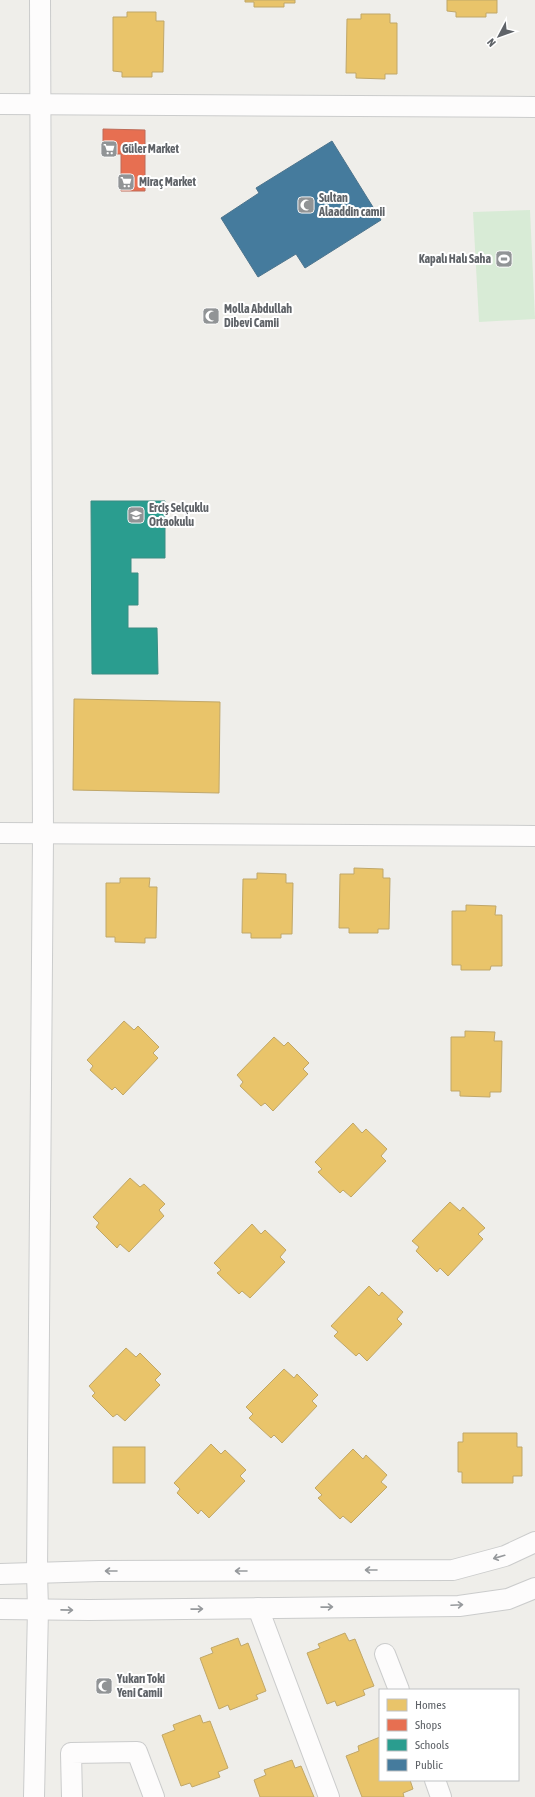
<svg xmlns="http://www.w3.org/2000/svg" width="535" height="1797" font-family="'Asap Condensed',sans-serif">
<rect width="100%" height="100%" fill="#efeeea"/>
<!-- green -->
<polygon fill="#d8ebd6" points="530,210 535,319 479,322 473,212"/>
<!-- homes -->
<g fill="#e9c46a" stroke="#c0a769">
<polygon points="245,0 295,0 295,3 284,3 284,7 254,7 254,2 245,2"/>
<polygon points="447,0 497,0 497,13 486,13 486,17 456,17 456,12 447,11"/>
<polygon points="127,12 156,12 156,21 164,21 163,72 152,72 152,77 122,77 122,72 113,71 113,17 127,17"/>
<polygon points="361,14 390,14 390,23 397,23 397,74 385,74 385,79 356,78 356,73 346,73 347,19 361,19"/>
<polygon points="74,699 220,702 219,793 73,790"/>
<polygon points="354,868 383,869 383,878 390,878 389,929 378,929 378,933 349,933 349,928 339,928 340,874 354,874"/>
<polygon points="257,873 286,874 286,883 293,883 292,934 281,934 281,938 251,938 251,933 242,933 243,879 257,879"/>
<polygon points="120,878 150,878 149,887 157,887 156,938 145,938 145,943 115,942 115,937 106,937 106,883 120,883"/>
<polygon points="466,905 496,906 495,915 502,915 502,966 491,966 490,970 461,970 461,965 452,965 452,911 466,911"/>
<polygon points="124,1021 134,1030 138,1026 159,1047 153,1053 158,1058 123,1095 115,1087 112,1090 90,1070 93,1066 87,1060"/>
<polygon points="465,1031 495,1032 494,1041 502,1041 501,1092 490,1092 490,1097 460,1096 460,1091 451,1091 451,1037 465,1037"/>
<polygon points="274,1037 284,1046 288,1042 309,1063 303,1069 308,1074 273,1111 265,1103 261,1106 240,1086 243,1082 237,1075"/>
<polygon points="353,1123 362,1133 366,1129 387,1149 381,1156 386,1161 351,1197 343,1190 340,1193 318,1172 322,1169 315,1162"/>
<polygon points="130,1178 140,1187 144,1184 165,1204 159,1210 164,1216 129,1252 120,1244 117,1248 96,1227 99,1223 93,1217"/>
<polygon points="450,1202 460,1211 463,1207 485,1228 478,1234 483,1239 448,1276 440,1268 437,1272 416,1251 419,1247 412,1241"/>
<polygon points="252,1224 261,1234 265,1230 286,1250 280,1257 285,1262 250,1298 242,1291 239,1294 217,1273 221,1270 214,1263"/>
<polygon points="369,1286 379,1296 382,1292 403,1312 397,1319 402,1324 367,1361 359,1353 356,1356 334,1336 338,1332 331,1326"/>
<polygon points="126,1348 136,1357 140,1353 161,1374 155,1380 160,1385 125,1421 117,1414 113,1417 92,1396 95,1393 89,1386"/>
<polygon points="284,1369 294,1378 297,1374 318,1395 312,1401 317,1406 282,1443 274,1435 271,1438 249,1418 253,1414 246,1407"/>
<polygon points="463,1433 517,1433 517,1447 522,1447 522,1476 513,1476 513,1483 462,1483 462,1472 458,1472 458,1442 463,1442"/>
<polygon points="211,1444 221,1454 225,1450 246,1470 240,1476 245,1481 209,1518 201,1510 198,1514 177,1493 180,1489 174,1483"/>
<rect x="113" y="1447" width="32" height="36"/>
<polygon points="353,1449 363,1459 366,1455 387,1475 381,1482 387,1487 351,1523 343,1516 340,1519 318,1498 322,1495 315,1488"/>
<polygon points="345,1633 349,1641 355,1639 374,1686 363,1690 365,1695 337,1706 335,1701 327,1704 307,1653 320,1648 318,1644"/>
<polygon points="238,1638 241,1646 248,1643 266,1691 256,1695 258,1699 230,1710 228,1705 219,1709 200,1658 213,1653 211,1648"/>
<polygon points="200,1715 203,1723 210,1721 228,1768 218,1772 220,1777 192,1787 190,1783 181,1786 162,1735 175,1730 173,1725"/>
<polygon points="380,1737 380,1780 410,1780 413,1789 403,1793 404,1797 362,1797 346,1756 359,1751 358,1746"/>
<polygon points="292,1760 295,1768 301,1766 314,1797 260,1797 254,1780 266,1775 264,1770"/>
</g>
<!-- shops -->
<polygon fill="#e76f51" stroke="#be6b58" points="103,129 145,130 145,191 121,191 121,154 103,154"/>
<!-- schools -->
<polygon fill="#2a9d8f" stroke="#3a8c83" points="91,501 165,501 165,558 131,558 131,573 138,573 138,605 128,605 128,628 157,628 158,674 92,674"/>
<!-- public -->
<polygon fill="#457b9d" stroke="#4d748d" points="332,141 381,220 305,268 296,254 258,277 221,218 259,193 256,188"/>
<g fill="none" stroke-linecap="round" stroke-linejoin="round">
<!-- minor casing -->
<g stroke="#cbcccc" stroke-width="22">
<g id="minor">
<polyline points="0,104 535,107"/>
<polyline points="0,833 535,836"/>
<polyline points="0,1574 99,1571 453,1570 505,1556 535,1542"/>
<polyline points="258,1608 329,1797"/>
<polyline points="0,1609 89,1610 459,1606 508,1599 535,1588"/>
<polyline points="385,1654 399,1690"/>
<polyline points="435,1780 441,1797"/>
<polyline points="34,1797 38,1609 37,1573 43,838 40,0"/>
<polyline points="72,1797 71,1753 137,1752 154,1797"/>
</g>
</g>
<!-- minor -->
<use href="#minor" stroke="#fdfcfc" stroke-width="20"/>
</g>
<!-- one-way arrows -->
<defs><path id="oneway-shaft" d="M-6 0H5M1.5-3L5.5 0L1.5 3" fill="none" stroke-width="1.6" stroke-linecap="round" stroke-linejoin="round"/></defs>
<g stroke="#96999c">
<use href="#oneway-shaft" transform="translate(499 1557) rotate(164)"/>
<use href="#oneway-shaft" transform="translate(371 1570) rotate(180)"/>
<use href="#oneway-shaft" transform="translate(111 1571) rotate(180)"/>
<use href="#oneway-shaft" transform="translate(241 1571) rotate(180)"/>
<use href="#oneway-shaft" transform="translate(457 1605) rotate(-3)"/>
<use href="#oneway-shaft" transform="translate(327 1607) rotate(-1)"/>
<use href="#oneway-shaft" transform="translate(197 1609) rotate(-1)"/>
<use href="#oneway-shaft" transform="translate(67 1610) rotate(1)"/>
</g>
<!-- icons -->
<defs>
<g id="supermarket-square" transform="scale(0.9)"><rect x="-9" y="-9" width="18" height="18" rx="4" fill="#919496" stroke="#fff"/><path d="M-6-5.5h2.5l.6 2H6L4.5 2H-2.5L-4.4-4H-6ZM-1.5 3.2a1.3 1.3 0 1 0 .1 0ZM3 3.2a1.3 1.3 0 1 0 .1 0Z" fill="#fff"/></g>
<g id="mosque-square" transform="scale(0.9)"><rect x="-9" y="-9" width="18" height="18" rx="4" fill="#919496" stroke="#fff"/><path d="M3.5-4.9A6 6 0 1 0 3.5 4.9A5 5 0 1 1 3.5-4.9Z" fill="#fff"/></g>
<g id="stadium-square" transform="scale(0.9)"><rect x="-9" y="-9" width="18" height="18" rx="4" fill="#919496" stroke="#fff"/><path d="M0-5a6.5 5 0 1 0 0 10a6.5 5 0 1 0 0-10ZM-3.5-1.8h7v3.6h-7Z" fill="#fff"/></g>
<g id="school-square" transform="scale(0.9)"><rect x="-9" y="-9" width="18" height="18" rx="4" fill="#919496" stroke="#fff"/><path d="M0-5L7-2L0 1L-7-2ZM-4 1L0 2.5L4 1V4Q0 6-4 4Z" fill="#fff"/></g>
</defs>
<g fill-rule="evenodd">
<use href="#supermarket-square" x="109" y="149"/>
<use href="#supermarket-square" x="126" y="182"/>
<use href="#mosque-square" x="306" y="205"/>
<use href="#stadium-square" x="504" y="259"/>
<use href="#mosque-square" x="211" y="316"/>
<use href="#school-square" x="136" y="515"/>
<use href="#mosque-square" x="104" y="1686"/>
</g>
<g text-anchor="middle" stroke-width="4" stroke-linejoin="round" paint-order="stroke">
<!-- poi labels -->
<g font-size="12" font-weight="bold" fill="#5f6368" stroke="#fff" text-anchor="start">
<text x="122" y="153">Güler Market</text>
<text x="139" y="186">Miraç Market</text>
<text x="319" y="202">Sultan<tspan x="319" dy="14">Alaaddin camii</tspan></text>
<text x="491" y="263" text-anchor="end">Kapalı Halı Saha</text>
<text x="224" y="313">Molla Abdullah<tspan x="224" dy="14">Dibevi Camii</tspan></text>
<text x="149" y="512">Erciş Selçuklu<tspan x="149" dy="14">Ortaokulu</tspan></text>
<text x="117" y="1683">Yukarı Toki<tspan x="117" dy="14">Yeni Camii</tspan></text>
</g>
</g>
<!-- legend -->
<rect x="379" y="1689" width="140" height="92" fill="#ffffff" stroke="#bfc1c3"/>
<rect x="387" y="1699" width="20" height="12" fill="#e9c46a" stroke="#bfc1c3"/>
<text x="415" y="1709" font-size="12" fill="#5f6368">Homes</text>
<rect x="387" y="1719" width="20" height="12" fill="#e76f51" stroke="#bfc1c3"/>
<text x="415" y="1729" font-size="12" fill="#5f6368">Shops</text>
<rect x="387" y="1739" width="20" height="12" fill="#2a9d8f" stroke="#bfc1c3"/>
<text x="415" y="1749" font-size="12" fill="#5f6368">Schools</text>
<rect x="387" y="1759" width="20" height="12" fill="#457b9d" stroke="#bfc1c3"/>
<text x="415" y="1769" font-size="12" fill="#5f6368">Public</text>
<!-- north arrow -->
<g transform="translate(499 36) rotate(229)" stroke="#ffffff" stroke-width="3" paint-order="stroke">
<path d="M0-3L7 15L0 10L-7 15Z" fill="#5f6368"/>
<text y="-6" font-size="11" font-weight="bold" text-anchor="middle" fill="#5f6368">N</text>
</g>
</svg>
